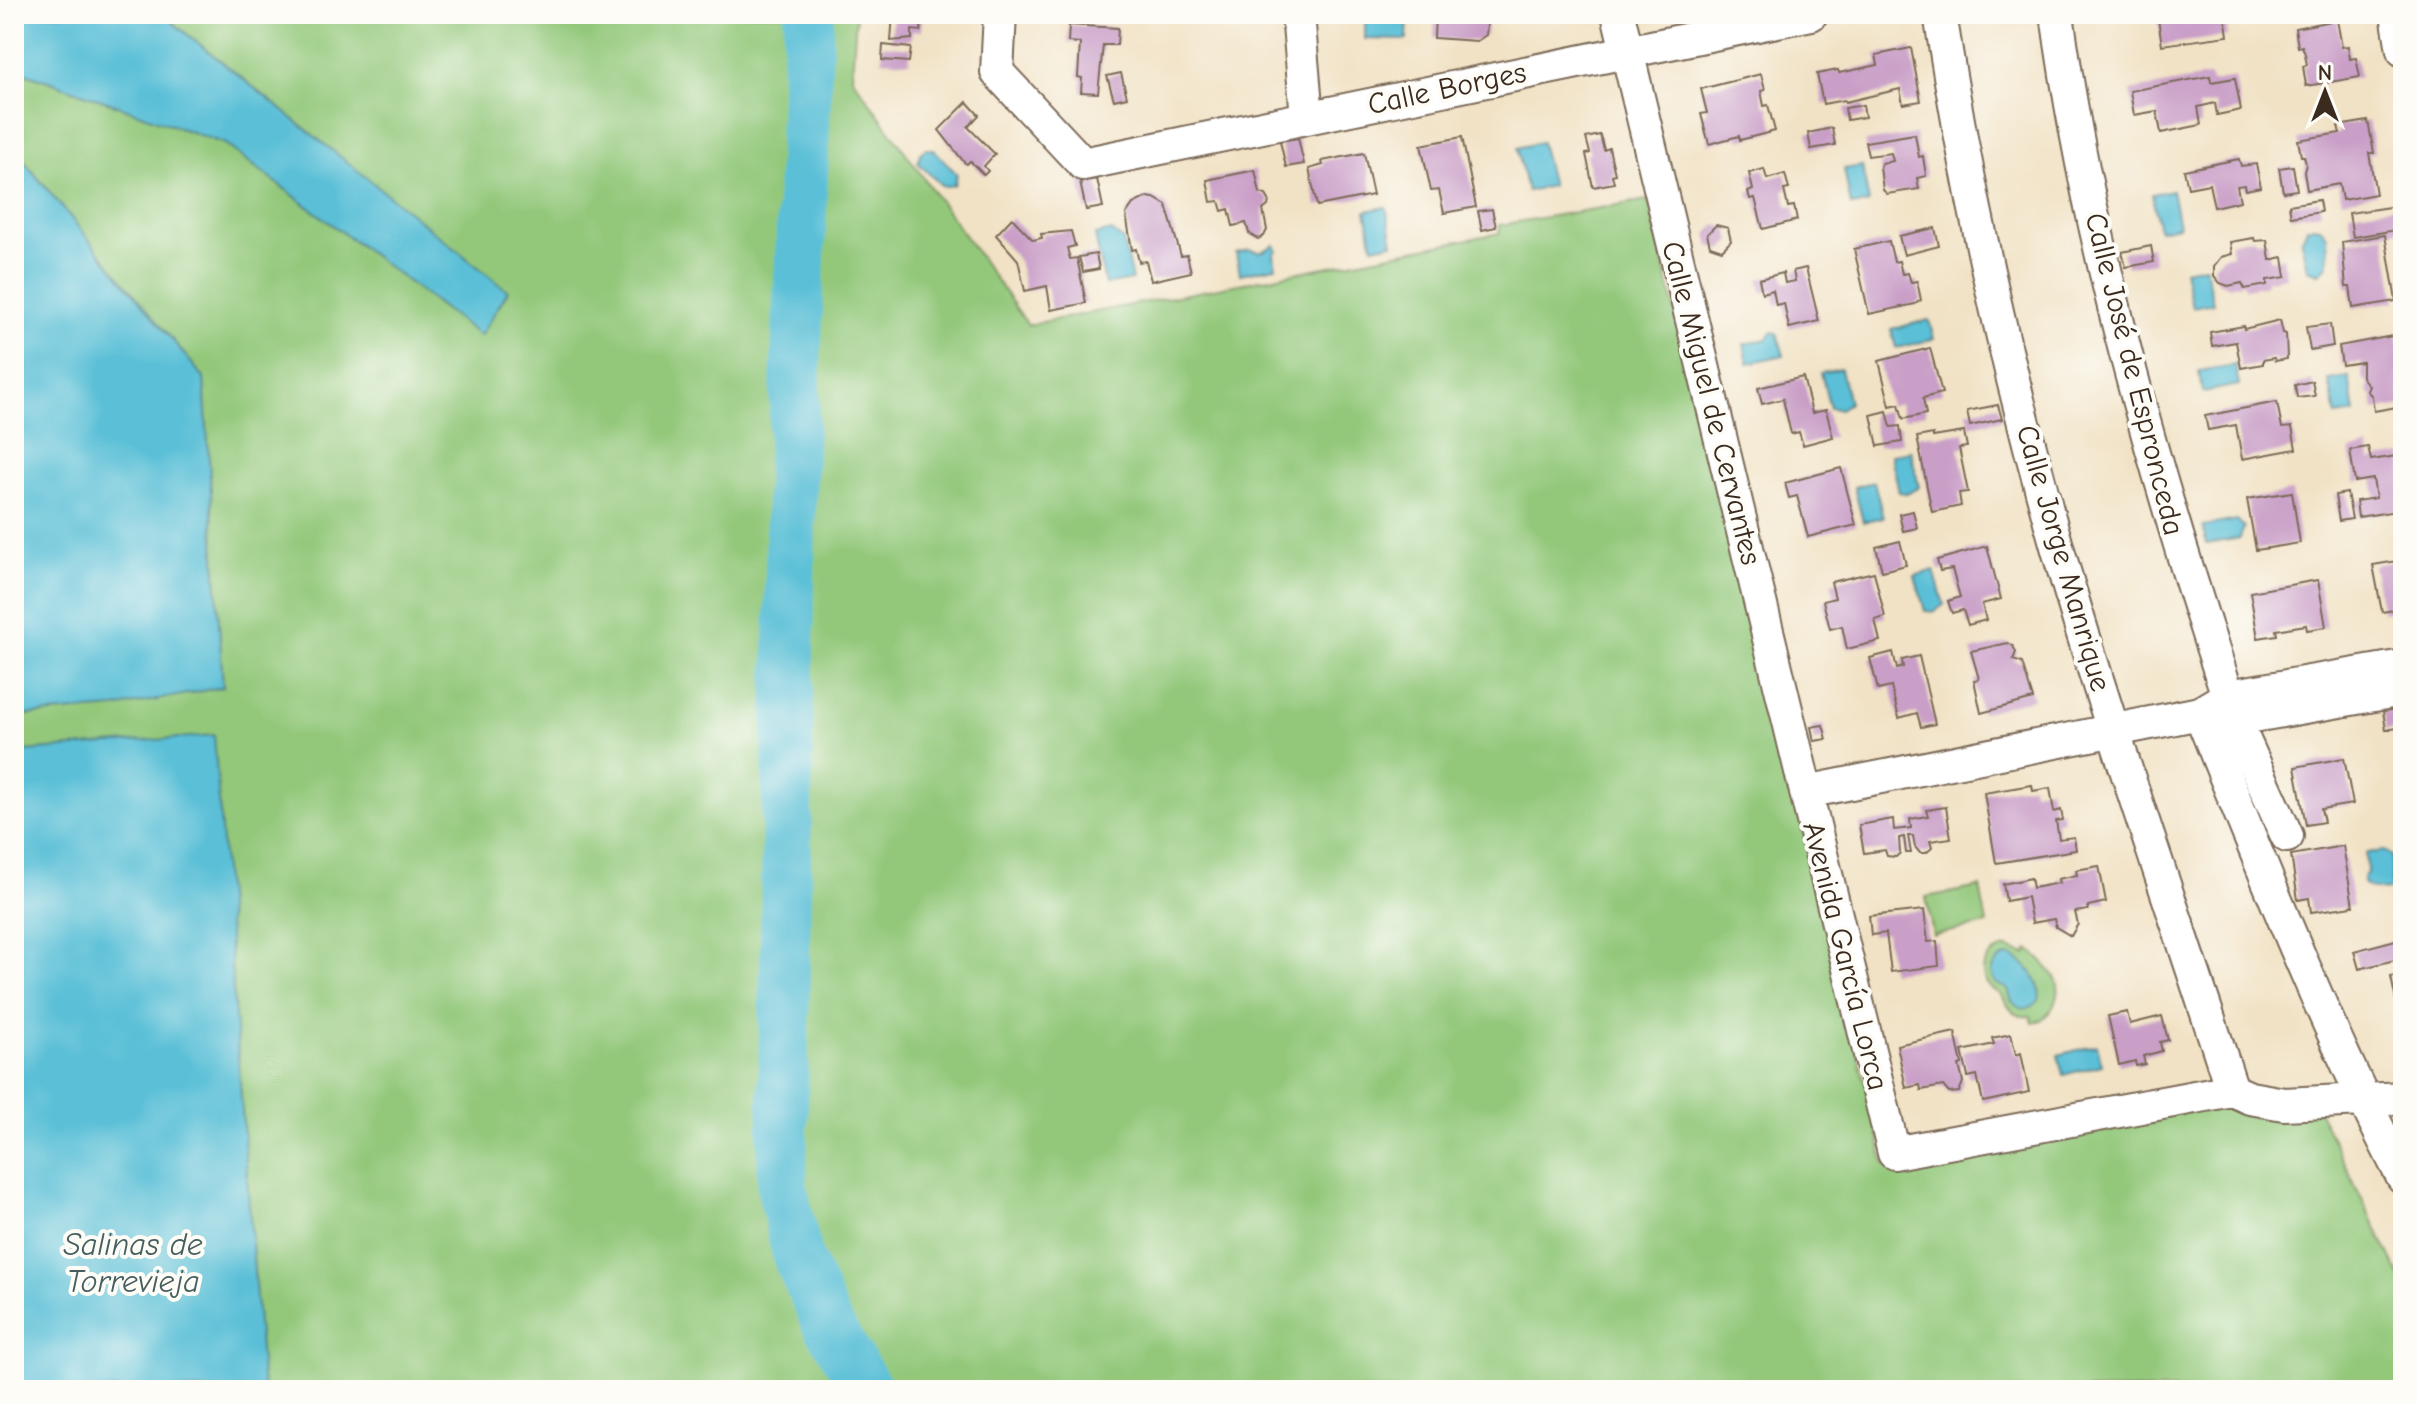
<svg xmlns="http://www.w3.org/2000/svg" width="2417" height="1404" font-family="'Comic Neue',sans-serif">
<rect width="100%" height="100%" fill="#fdfcf7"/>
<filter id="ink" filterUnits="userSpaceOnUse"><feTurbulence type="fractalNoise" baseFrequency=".0125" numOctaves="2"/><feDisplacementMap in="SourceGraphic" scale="16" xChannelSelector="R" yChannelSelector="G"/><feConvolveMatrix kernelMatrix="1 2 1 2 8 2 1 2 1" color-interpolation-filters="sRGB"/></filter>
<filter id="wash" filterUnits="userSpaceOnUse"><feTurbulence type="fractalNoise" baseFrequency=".006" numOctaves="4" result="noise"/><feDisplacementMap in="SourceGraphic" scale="32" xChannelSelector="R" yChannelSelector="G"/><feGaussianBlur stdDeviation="1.8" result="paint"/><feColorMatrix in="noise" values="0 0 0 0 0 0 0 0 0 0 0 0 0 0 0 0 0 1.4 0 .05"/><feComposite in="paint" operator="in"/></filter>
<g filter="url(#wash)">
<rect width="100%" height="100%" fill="#f1e2c5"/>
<!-- green -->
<g fill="#93c87a" stroke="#67794c" stroke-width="2">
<polygon points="14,14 856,14 852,77 1028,325 1500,233 1499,225 1648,200 1885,1165 2205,1107 2318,1110 2403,1282 2403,1390 14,1390"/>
<polygon points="1980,887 1987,924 1933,935 1926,897"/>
<path d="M 2007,948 L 2026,954 L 2029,949 C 2047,966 2069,982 2053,1007 C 2048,1016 2043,1020 2033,1023 L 2031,1016 C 2011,1018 2012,1009 2002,997 C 1999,992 1992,991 1988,985 C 1975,968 1990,951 2007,948 Z"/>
</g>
<!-- water -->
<g fill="#5abfd7" stroke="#4a747a" stroke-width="2">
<polygon points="14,14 162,14 508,291 480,336 225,144 14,69"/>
<polygon points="1365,14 1408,14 1407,40 1365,39"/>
<polygon points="1541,142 1552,186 1527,191 1517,148"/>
<polygon points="14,149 204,378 223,687 115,708 14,716"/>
<polygon points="926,149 933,149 957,174 954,185 943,187 918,163 920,153"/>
<polygon points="1862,166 1869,203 1851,206 1844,169"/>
<polygon points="2172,190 2179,226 2159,230 2152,194"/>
<polygon points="1386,207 1393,243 1373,247 1366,211"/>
<polygon points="2313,226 2320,227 2327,236 2328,265 2319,273 2307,269 2301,241 2307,228"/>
<polygon points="1112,231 1123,240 1132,280 1105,285 1095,235"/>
<polygon points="1275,245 1277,250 1274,255 1276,267 1240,274 1236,253 1249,250 1261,252"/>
<polygon points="2205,266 2213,303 2192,307 2184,270"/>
<polygon points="1929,320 1934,339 1896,348 1891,329"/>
<polygon points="1772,332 1777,333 1784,355 1748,363 1744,344 1767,339"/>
<polygon points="2235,365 2239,385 2202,392 2199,371"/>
<polygon points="1841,369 1849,403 1840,409 1830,408 1821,373"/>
<polygon points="2349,377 2355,413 2336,416 2329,380"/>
<polygon points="1911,451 1919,487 1907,494 1899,492 1891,455"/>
<polygon points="1874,482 1883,517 1863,522 1854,487"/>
<polygon points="2237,520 2244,527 2240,538 2206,544 2203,526"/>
<path d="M 1934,570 L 1944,605 C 1930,613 1943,612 1925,611 L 1915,576 Z"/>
<polygon points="214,735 263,1390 14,1390 14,752"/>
<path d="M 2385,851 L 2392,856 L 2391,883 L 2395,889 C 2386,892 2369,890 2363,883 L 2363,877 L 2367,873 L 2366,853 Z"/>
<path d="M 2011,956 C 2027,963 2043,982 2039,1000 C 2032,1009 2020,1013 2012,1001 C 2009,998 2011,992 2007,989 C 2004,986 1999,986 1996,983 C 1984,970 1998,957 2011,956 Z"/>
<polygon points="2097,1045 2102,1065 2063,1075 2058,1055"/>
</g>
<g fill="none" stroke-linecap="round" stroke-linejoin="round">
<!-- river -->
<polyline stroke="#5abfd7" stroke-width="50" points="809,14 791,498 782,1188 798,1258 827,1324 868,1390"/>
</g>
<g id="blocks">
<!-- building -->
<g fill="#c99ec7">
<polygon points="893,14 922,14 921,31 912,30 912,39 891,41"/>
<polygon points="1435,14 1488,14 1486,35 1477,41 1434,38"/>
<polygon points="2190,14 2225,14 2228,36 2162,45 2158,19"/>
<polygon points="2337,20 2342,47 2348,46 2350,59 2356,58 2360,77 2306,86 2303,66 2307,65 2305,54 2302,46 2298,47 2295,28"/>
<polygon points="1069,25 1118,28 1117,45 1103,45 1098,93 1081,92 1082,78 1078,77 1080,43 1068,42"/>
<polygon points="883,45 911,48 909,62 882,60"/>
<polygon points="1911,48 1921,101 1903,104 1900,89 1845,102 1844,100 1823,104 1817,74 1838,70 1839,73 1878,65 1876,55"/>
<polygon points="1121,73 1127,97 1114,100 1107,76"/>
<polygon points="1761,74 1765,90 1761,91 1764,106 1768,105 1775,131 1740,140 1739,136 1709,144 1701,114 1707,113 1701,89"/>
<polygon points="2210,76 2211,82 2235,78 2241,110 2217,115 2215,103 2198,107 2201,125 2161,133 2157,111 2134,115 2130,91"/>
<polygon points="967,102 979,115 968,127 995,154 984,166 988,171 984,175 970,161 967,164 964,162 939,130"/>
<polygon points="1863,105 1865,117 1847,120 1845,108"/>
<polygon points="2368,121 2374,153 2369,153 2376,194 2342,200 2339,184 2307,190 2304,172 2306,164 2304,156 2301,156 2298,140 2340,133 2338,126"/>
<polygon points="1832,128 1835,145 1811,149 1808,133"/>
<polygon points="1915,134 1919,157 1923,156 1926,176 1917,178 1919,189 1887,194 1883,190 1880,167 1882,163 1893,161 1891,153 1868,156 1865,142"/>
<polygon points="1600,135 1604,150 1609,148 1615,174 1612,175 1614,183 1593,187 1586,154 1590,153 1586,138"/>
<polygon points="1462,137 1476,207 1444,213 1439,190 1431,191 1421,145"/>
<polygon points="1298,138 1304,164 1286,167 1280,141"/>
<polygon points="1364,153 1373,195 1317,206 1309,169 1323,165 1322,161"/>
<polygon points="2239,159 2241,166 2256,164 2261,187 2245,190 2244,185 2237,186 2240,201 2214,207 2209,184 2188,188 2184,170"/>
<polygon points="2293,166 2297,190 2283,192 2279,168"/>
<polygon points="1764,169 1767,179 1785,174 1789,189 1784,190 1788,207 1794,206 1797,220 1763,229 1755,198 1750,199 1748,192 1753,190 1749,173"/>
<polygon points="1255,170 1260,193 1266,195 1269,200 1268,206 1263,210 1267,230 1264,236 1258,239 1249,233 1246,223 1233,226 1229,209 1222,211 1219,201 1211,202 1207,180"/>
<polygon points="1097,179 1103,207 1086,210 1080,182"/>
<polygon points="1147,197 1154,198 1166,205 1181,256 1187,255 1191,272 1151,281 1146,261 1139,262 1136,249 1132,250 1126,214 1133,204"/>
<polygon points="2319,200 2321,212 2291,217 2289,205"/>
<polygon points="2403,205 2403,229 2353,237 2349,213"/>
<polygon points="1492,209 1496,227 1482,230 1478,211"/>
<polygon points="1012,218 1033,240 1042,238 1041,234 1071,231 1075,246 1067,248 1070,259 1077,258 1086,303 1051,310 1047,286 1025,291 1018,260 996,235"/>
<polygon points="1716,225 1728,228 1731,241 1722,250 1710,246 1707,234"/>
<polygon points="1935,228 1939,246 1904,255 1899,236"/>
<polygon points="2385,235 2396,301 2353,308 2350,287 2346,287 2342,242"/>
<polygon points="2254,238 2255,241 2267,240 2270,260 2283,257 2286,277 2267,280 2267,285 2245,289 2242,283 2228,286 2220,283 2214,276 2214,266 2221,257 2232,254 2230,242"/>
<polygon points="1889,241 1894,262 1899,261 1902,274 1908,273 1911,282 1917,281 1921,300 1915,304 1869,314 1854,249"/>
<polygon points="2151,246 2154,262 2126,267 2122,252"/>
<polygon points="1096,254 1099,269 1083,272 1079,257"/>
<polygon points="1806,268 1819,321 1789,328 1784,303 1776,305 1773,290 1762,293 1759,279 1783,273 1785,283 1795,281 1793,271"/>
<polygon points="2280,320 2283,333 2286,334 2287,359 2275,361 2274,358 2263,360 2263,364 2241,368 2236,342 2212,346 2210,332 2244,326 2244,329"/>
<polygon points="2330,324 2333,346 2310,350 2306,327"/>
<polygon points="2398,335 2403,363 2403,406 2374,411 2372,396 2367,391 2369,386 2362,377 2362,362 2342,365 2339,346"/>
<polygon points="1930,348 1942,393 1923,398 1926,414 1903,419 1899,404 1890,406 1879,361"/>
<polygon points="1803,377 1812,413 1826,410 1833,437 1803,445 1799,432 1791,434 1783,399 1762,404 1758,388"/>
<polygon points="2312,381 2315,396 2297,398 2295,385"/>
<polygon points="2277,402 2282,428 2292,427 2296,449 2242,459 2236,425 2208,430 2205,416"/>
<polygon points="1998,405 2002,419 1970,426 1967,411"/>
<polygon points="1887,411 1891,427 1900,426 1902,442 1878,446 1871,415"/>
<polygon points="1964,432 1967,447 1959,448 1968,492 1959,493 1961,506 1932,512 1917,437 1933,434 1933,437"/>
<polygon points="2368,447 2371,460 2403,455 2403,510 2358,517 2356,501 2376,498 2373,479 2355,482 2350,450"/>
<polygon points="1841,468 1856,525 1808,537 1797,496 1789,498 1785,483"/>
<polygon points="2292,492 2300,543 2256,550 2247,499"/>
<polygon points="2347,493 2352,519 2339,521 2335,495"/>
<polygon points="1913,511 1917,528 1903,531 1899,514"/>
<polygon points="1900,541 1906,565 1882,571 1876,547"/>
<polygon points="1987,546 2001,599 1982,604 1986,620 1968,625 1963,610 1952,613 1948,601 1960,597 1952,569 1940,571 1937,560"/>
<polygon points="2403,560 2403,603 2399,603 2400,609 2382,612 2373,565"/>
<polygon points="1874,572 1885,617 1875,620 1880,641 1847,649 1842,626 1830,629 1823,601 1835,598 1831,582"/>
<polygon points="2318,580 2326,627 2307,630 2306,625 2276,630 2277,635 2258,638 2250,592"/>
<polygon points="2008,643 2013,646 2016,652 2013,660 2022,663 2033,699 1981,713 1974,680 1979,679 1971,651"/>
<polygon points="1893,652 1897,669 1903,667 1902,660 1919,656 1935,724 1921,727 1917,713 1899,718 1891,687 1878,690 1870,658"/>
<polygon points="2400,709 2403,727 2386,730 2383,711"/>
<polygon points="1823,725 1827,739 1814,741 1811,727"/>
<polygon points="2344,758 2353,804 2321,809 2324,822 2306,825 2295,767"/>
<polygon points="2032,785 2033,791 2050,788 2054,812 2061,810 2063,820 2056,821 2059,839 2074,837 2076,850 1996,863 1984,793"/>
<polygon points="1946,807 1951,838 1930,841 1932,848 1926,853 1920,853 1915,847 1913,836 1908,836 1911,853 1906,853 1904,837 1899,838 1900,853 1896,857 1887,856 1885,850 1864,853 1859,825 1893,819 1894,830 1911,828 1910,819 1928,816 1926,810"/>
<polygon points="2343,846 2353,906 2311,912 2309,898 2298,900 2291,855"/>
<polygon points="2099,866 2106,902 2088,906 2088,910 2075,912 2078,924 2071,936 2056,927 2054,919 2032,923 2027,897 2006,901 2003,884 2031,878 2033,888 2059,883 2058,879 2077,875 2076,870"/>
<polygon points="1924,910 1928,942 1937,941 1939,966 1891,972 1886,933 1871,935 1869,916"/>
<polygon points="2403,938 2403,958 2359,969 2354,951"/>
<polygon points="2403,961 2403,1009 2398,1010 2391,977 2401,975 2399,962"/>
<polygon points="2127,1012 2130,1024 2162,1016 2168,1040 2160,1042 2162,1051 2143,1056 2145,1064 2136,1066 2135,1061 2119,1065 2108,1016"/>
<polygon points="1955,1032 1962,1064 1959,1065 1963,1082 1959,1092 1949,1093 1943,1086 1921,1090 1920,1085 1906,1088 1897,1045"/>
<polygon points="2011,1034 2016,1055 2021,1053 2029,1092 1983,1102 1977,1075 1968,1077 1962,1051 1994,1044 1992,1038"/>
</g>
</g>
</g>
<g filter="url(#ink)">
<use href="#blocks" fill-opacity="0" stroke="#7b6a58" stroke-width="2"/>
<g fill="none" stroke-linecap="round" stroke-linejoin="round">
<!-- minor casing -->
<g stroke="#7b6a58" stroke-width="36">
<g id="minor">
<polyline points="1000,14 997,72 1083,164 1811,14"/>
<polyline points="1298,14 1307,117"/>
<polyline points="1618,14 1806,792"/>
<path d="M 1940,14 C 1968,195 2008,374 2058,550 C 2110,731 2174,910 2232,1090"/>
<path d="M 2057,14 C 2088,243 2156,477 2228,696 L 2200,713 C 2263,870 2325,1027 2403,1178"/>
<polyline points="2397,14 2403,50"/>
<polyline points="2403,690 2236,719 2200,713 1806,792 1894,1153 2232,1090 2250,1098 2284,1104 2403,1098"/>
<polyline points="2287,836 2242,736 2228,696 2403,666"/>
</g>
</g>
<!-- minor -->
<use href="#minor" stroke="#fff" stroke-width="32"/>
</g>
</g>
<g text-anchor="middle" stroke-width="8" stroke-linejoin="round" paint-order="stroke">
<!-- street labels -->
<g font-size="30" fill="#3b2a1e" stroke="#fdfcf7">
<text transform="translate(1447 88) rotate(-12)" y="10">Calle Borges</text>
<text transform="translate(2135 374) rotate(76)" y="10">Calle José de Espronceda</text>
<text transform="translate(1712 403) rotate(76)" y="10">Calle Miguel de Cervantes</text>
<text transform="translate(2064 558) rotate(74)" y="10">Calle Jorge Manrique</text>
<text transform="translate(1846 956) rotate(76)" y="10">Avenida García Lorca</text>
</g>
<!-- water labels -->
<g font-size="32" font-style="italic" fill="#465e5f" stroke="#fdfcf7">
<text x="133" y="1255">Salinas de<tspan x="133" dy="37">Torrevieja</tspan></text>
</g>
</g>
<!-- margin -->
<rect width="2417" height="1404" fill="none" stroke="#fdfcf7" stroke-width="48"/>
<!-- north arrow -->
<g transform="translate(2325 92)" stroke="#fdfcf7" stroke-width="6" paint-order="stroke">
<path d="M0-6L14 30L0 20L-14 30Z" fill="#3b2a1e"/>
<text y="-12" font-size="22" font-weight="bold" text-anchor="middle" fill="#3b2a1e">N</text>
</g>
</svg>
